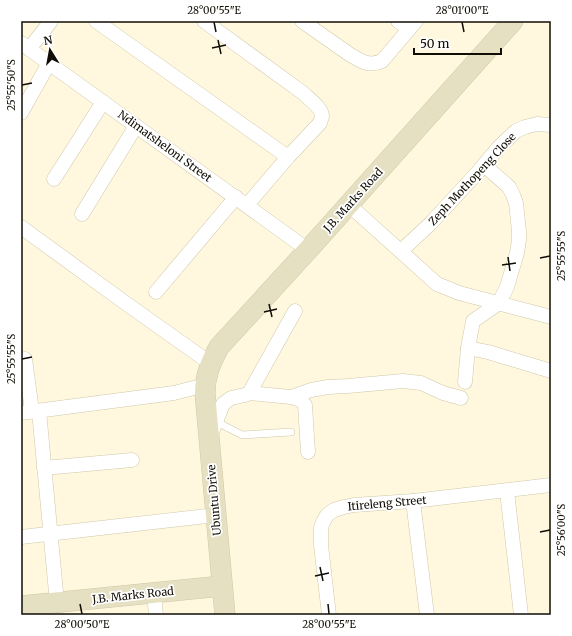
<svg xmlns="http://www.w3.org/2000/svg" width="572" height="636" font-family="Merriweather,serif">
<rect width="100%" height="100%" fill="#fff8df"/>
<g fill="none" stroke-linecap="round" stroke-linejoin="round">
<!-- lane casing -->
<g stroke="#cfc8a9" stroke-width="8">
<polyline id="lane" points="217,422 242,435 291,432"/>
</g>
<!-- street casing -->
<g stroke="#cfc8a9" stroke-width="15">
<g id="street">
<polyline points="96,21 288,157"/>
<path d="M 204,21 L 303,93 C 308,98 322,108 322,116 C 322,118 320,121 320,123 L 288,157 L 247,205"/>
<path d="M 302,21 L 349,54 C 361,61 368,67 382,61 L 416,21"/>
<polyline points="398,21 409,29"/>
<polyline points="21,43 297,242 308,250"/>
<polyline points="29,49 51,21"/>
<polyline points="21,113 49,63"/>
<polyline points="54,179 103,102"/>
<polyline points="349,205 437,284 459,293 551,317"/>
<polyline points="82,214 136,126"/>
<polyline points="21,227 124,302 210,363"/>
<polyline points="401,251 431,223 478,172 499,147 516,131 525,127 537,124 551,125"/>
<polyline points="156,292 236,197"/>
<polyline points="468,348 488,352 551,371"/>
<polyline points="25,359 32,411"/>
<polyline points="465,382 468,348 473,321 499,303 507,287 517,253 519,240 519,231 516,203 513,195 509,187 484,165"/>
<polyline points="249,393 291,397 301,400 305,405 308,452"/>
<polyline points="291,397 311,390 328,387 348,386 403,381 421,383 443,393 461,398"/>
<polyline points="39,411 57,603"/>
<polyline points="21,413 174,393 205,385"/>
<polyline points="210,437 223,404 231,398 245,395 249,393 252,388 295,311"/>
<polyline points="44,468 132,460"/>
<polyline points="507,491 521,615"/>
<polyline points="413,501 427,615"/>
<polyline points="21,537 216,515"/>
<polyline points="154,593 156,615"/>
<polyline points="329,615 321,545 321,528 323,522 327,515 334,510 344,507 354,505 413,501 551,485"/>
</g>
</g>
<!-- secondary casing -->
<g stroke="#cfc8a9" stroke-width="21">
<g id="secondary">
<polyline points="21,606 222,586"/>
<path d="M 225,615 L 205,393 C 205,375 211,362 219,347 L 308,250 L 513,21"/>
</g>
</g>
<!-- lane -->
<use href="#lane" stroke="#fff" stroke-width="7"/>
<!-- street -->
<use href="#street" stroke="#fff" stroke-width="14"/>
<!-- secondary -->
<use href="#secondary" stroke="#e6e0c2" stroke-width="20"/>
</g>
<!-- ticks -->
<path fill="none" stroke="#100d04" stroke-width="1.5" d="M 214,22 L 216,32M 462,22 L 464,32M 218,40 L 221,54M 212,48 L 226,45M 22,85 L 32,83M 508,257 L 510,271M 540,258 L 550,256M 502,265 L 516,263M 269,304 L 272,317M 264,312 L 277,309M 22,359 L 32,357M 540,532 L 550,530M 320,567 L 323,581M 315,576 L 329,573M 80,604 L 82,614M 328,604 L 329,614"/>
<g text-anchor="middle" stroke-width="3.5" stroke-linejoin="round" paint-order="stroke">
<!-- street labels -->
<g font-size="11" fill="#100d04" stroke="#fff">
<text transform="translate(165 146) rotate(36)" y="4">Ndimatsheloni Street</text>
<text transform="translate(472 179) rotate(-47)" y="4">Zeph Mothopeng Close</text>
<text transform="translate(353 200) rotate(-48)" y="4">J.B. Marks Road</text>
<text transform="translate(214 500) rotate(-95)" y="4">Ubuntu Drive</text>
<text transform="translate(387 503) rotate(-5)" y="4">Itireleng Street</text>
<text transform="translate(133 595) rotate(-6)" y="4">J.B. Marks Road</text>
</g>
</g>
<!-- border -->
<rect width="572" height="636" fill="none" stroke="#ffffff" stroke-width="44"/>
<!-- north arrow -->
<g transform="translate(50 50) rotate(349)" stroke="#ffffff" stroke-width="3" paint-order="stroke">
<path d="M0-3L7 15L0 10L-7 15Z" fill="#100d04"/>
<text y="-6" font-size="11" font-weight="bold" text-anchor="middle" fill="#100d04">N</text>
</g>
<!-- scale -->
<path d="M414 48v6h87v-6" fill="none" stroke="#100d04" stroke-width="2"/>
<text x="420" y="48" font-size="12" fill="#100d04" stroke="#ffffff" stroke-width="3" paint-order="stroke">50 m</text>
<rect x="22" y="22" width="528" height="592" fill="none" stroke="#100d04" stroke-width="1.5"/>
<g font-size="10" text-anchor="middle" fill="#100d04">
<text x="214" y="14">28°00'55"E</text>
<text x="462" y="14">28°01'00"E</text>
<text transform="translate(11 85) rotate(-90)" y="4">25°55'50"S</text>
<text transform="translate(561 256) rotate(-90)" y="4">25°55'55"S</text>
<text transform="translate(11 359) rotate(-90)" y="4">25°55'55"S</text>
<text transform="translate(561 530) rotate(-90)" y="4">25°56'00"S</text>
<text x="82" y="628">28°00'50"E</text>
<text x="329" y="628">28°00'55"E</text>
</g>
</svg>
